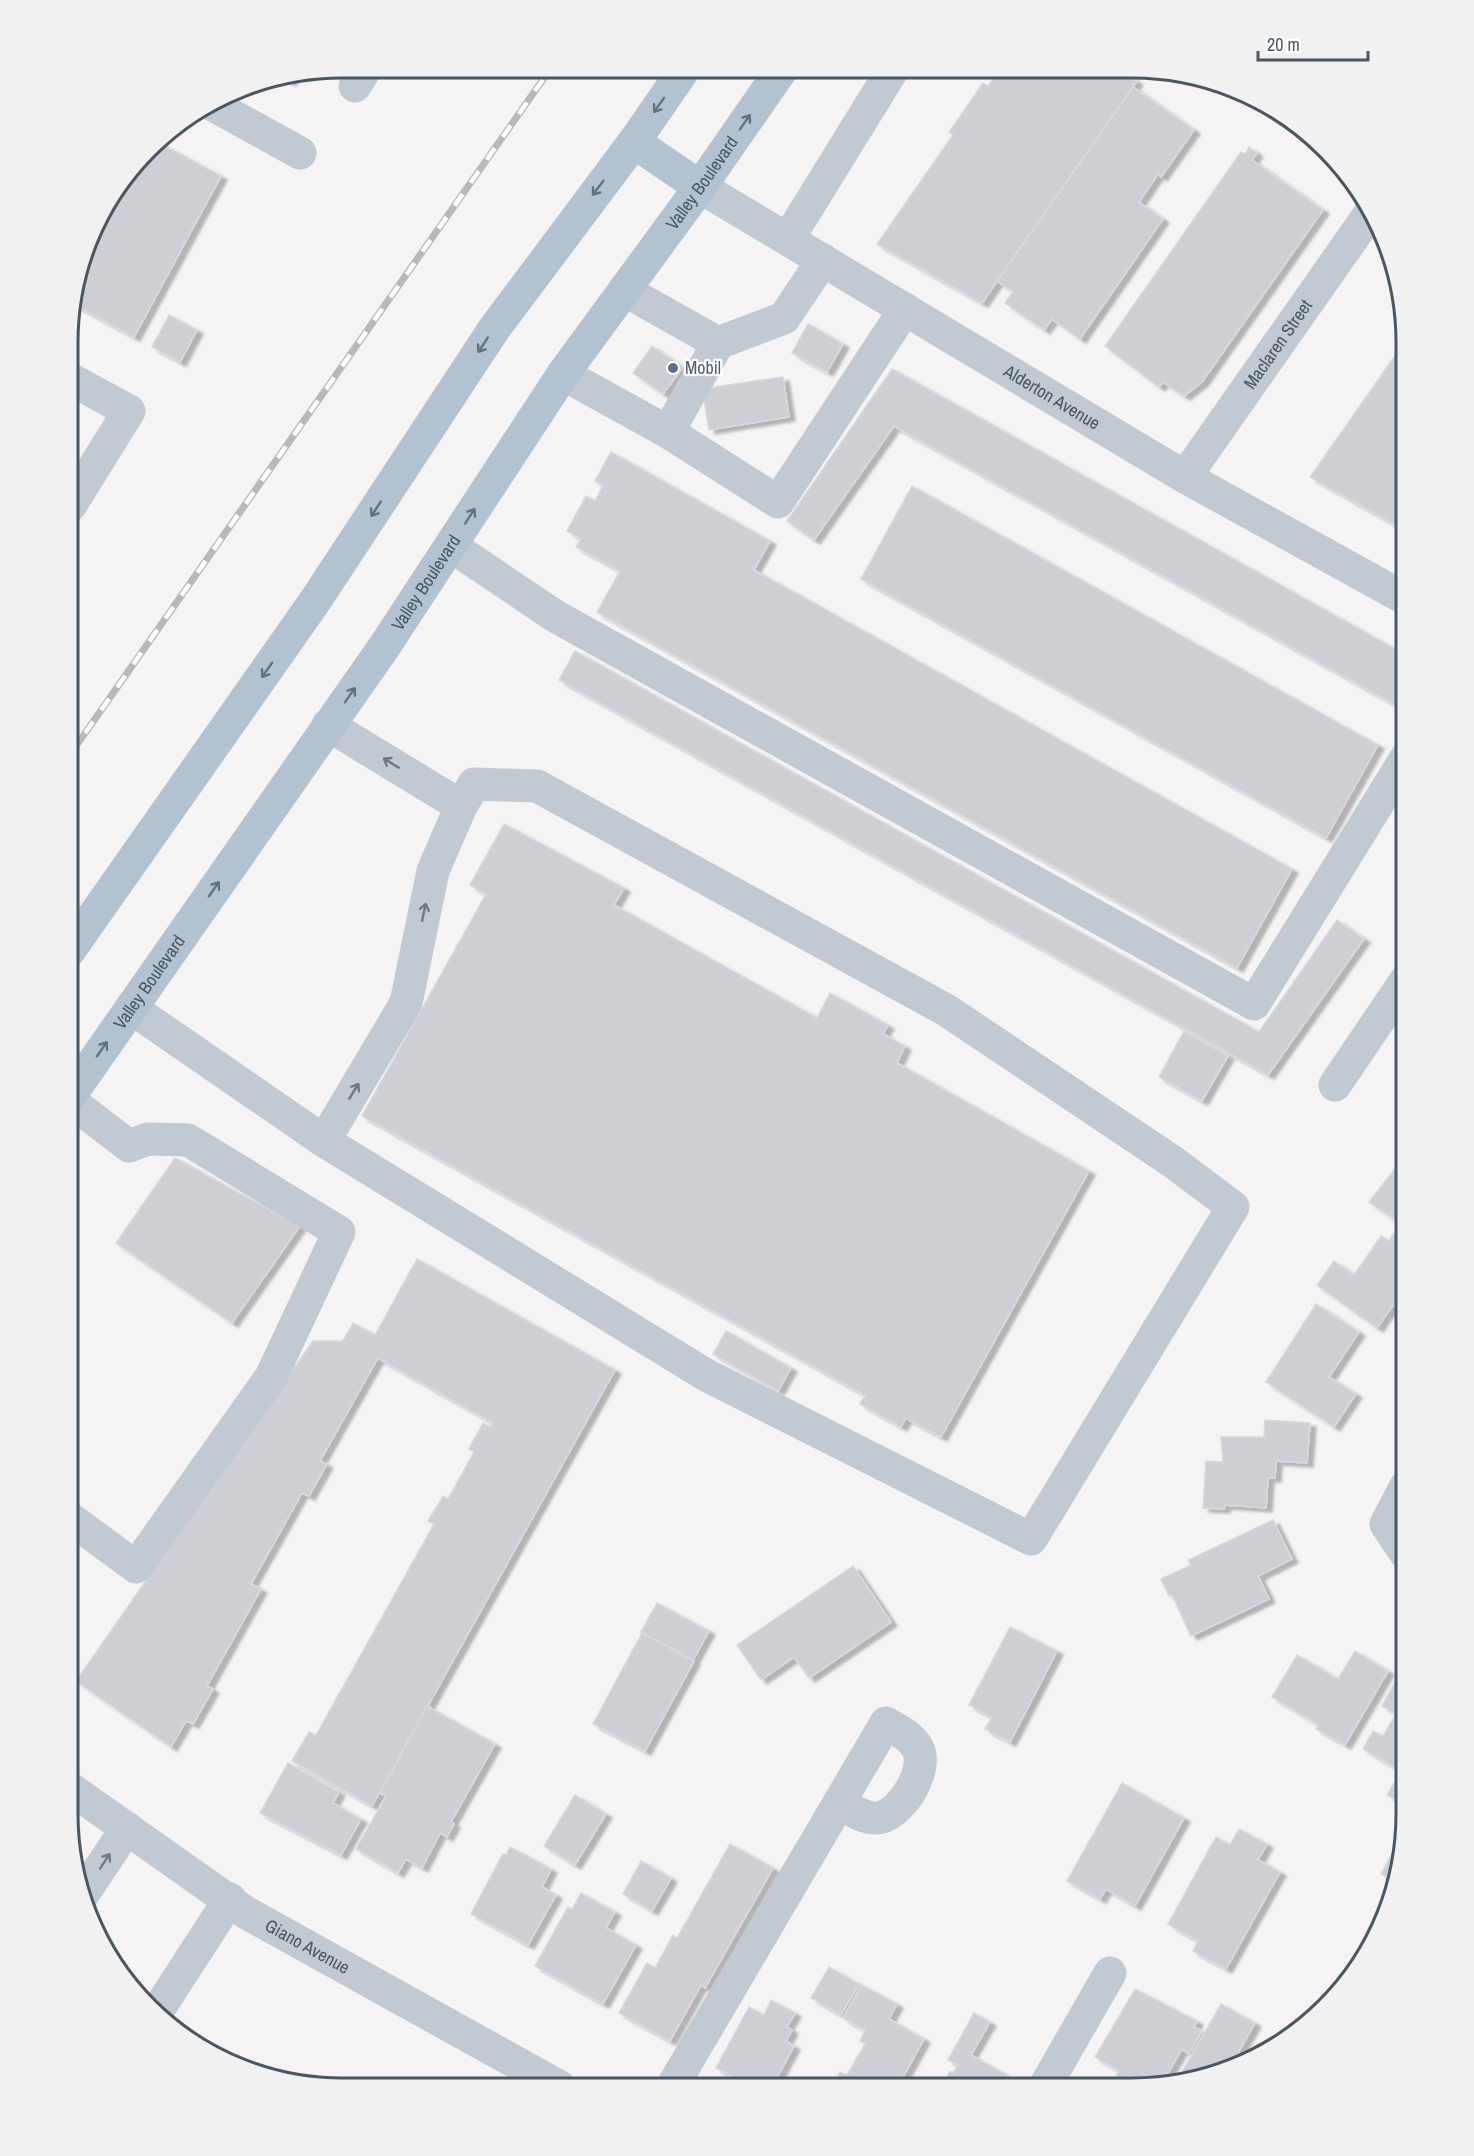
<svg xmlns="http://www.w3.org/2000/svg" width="1474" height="2156" font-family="'Archivo Narrow',sans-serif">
<defs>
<filter id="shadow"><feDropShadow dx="6" dy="4" stdDeviation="1.5" flood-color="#0004"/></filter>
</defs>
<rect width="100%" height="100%" fill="#f5f3f3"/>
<!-- building -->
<g fill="#cdcfd5" stroke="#d7d9de" stroke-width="1.5" filter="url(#shadow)">
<polygon points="1000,69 1118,70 1137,81 982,303 877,244 953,135 949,132 983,83 988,86"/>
<polygon points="293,76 290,82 281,77"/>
<polygon points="1133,87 1194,130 1161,177 1158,174 1139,202 1163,219 1080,339 1052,319 1044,330 1005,303 1013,292 997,281"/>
<polygon points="156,141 221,176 134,337 71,303 104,205"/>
<polygon points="1249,147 1257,153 1252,160 1323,210 1202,382 1184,396 1163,382 1159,387 1105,346 1241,152 1245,154"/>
<polygon points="169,315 197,330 180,362 152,347"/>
<polygon points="808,324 843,344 827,372 792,353"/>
<polygon points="1406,340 1406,531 1310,477"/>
<polygon points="652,346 683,367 663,394 633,373"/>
<polygon points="892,369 1406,655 1406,711 894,426 814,540 787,521"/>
<polygon points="783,377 789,417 709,430 702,389"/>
<polygon points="611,452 770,541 754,570 1292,869 1237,968 597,612 620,571 576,547 581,539 567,531 586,496 595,501 603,486 595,481"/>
<polygon points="912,486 1378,745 1326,838 861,579"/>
<polygon points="575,651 1259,1032 1337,920 1364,939 1268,1075 559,680"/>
<polygon points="504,824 624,888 614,905 817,1018 830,993 888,1025 883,1034 905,1046 897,1063 1089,1171 941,1437 906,1418 901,1427 860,1404 865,1395 362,1116 486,894 470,885"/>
<polygon points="1184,1031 1228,1056 1202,1101 1159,1077"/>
<polygon points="175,1158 300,1226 232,1323 116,1243"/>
<polygon points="1400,1162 1406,1166 1406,1227 1369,1202"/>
<polygon points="1394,1233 1406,1242 1406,1315 1393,1305 1377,1328 1317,1285 1334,1261 1354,1275 1381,1236 1389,1241"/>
<polygon points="417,1259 615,1370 372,1806 292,1761 309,1732 316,1735 434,1524 428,1521 443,1496 448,1499 474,1452 469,1449 483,1423 490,1427 493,1423 378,1358 320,1461 327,1464 309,1496 302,1493 251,1584 261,1589 207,1686 213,1689 193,1724 186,1721 171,1747 76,1681 313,1341 343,1341 353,1323 375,1335"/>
<polygon points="1316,1304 1359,1332 1329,1377 1356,1394 1334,1427 1266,1382"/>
<polygon points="726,1331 791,1368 778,1391 713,1354"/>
<polygon points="1265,1420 1310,1423 1307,1463 1276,1461 1275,1478 1268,1478 1266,1508 1225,1505 1224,1509 1203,1508 1206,1461 1223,1462 1221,1437 1264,1437"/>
<polygon points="1273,1520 1292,1559 1258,1576 1269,1599 1191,1636 1172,1595 1169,1596 1161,1579 1191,1565 1188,1560"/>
<polygon points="853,1566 891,1622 809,1678 794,1657 761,1680 737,1645"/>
<polygon points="657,1603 709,1631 693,1660 641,1632"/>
<polygon points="1010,1627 1057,1651 1010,1742 985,1729 992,1717 969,1705"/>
<polygon points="642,1633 694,1661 645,1751 593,1724"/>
<polygon points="1355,1651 1388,1671 1345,1745 1316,1729 1319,1725 1272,1697 1297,1655 1338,1679"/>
<polygon points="1400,1673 1406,1677 1406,1806 1387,1795 1401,1771 1363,1749 1373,1731 1383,1736 1396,1714 1382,1706"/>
<polygon points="427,1706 495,1744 451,1822 454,1824 447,1837 440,1833 422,1868 406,1859 398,1873 356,1849 386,1796 380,1793"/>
<polygon points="288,1763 339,1792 333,1803 361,1819 341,1855 260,1813"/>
<polygon points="1122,1783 1184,1818 1135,1906 1106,1889 1100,1899 1067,1881"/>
<polygon points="575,1795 606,1814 575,1865 544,1846"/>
<polygon points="1239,1829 1267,1844 1258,1860 1280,1872 1226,1969 1193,1951 1198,1941 1168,1924 1216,1837 1230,1845"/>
<polygon points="1404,1831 1406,1833 1396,1882 1381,1874"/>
<polygon points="730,1844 773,1868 705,1988 701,1985 670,2041 619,2013 647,1963 655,1968 673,1935 677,1938"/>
<polygon points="510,1847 551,1869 542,1887 556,1895 528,1945 471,1914 503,1854 506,1855"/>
<polygon points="641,1861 671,1878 652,1911 623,1894"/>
<polygon points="581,1893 615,1912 606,1928 636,1945 603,2004 535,1966 568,1907 572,1909"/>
<polygon points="829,1967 859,1984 841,2015 811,1998"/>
<polygon points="862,1985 897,2004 889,2019 924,2039 897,2088 831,2088 840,2072 847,2075 865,2044 860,2041 865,2030 843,2018"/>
<polygon points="1135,1989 1197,2021 1194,2027 1202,2031 1189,2054 1182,2049 1162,2083 1122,2088 1112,2083 1119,2071 1095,2057"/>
<polygon points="771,2000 795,2013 787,2027 792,2030 786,2041 794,2046 772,2087 753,2087 716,2068 749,2007 764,2015"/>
<polygon points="1221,2004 1255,2023 1229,2069 1178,2079"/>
<polygon points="974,2013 990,2022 971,2055 1022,2084 1020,2088 941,2088 950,2071 953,2073 958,2065 948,2060"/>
</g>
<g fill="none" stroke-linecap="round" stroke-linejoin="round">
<!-- minor -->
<g stroke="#c1cad2" stroke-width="33">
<polyline points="355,86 366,68"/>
<polyline points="213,105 300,153"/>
<path id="s1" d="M 700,187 L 1185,477 L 1406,599"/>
<polyline points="788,239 893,69"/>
<polyline points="624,290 718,343 784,318 823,260"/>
<polyline points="563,374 668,432 778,502 905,309"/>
<polyline points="668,432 718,343"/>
<path id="s2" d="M 1185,477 L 1371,212"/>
<polyline points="70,506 129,411 70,379"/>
<polyline points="451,546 555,616 1254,1004 1406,758"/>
<polyline points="131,1008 324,1141 706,1375 1031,1539 1233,1207 1173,1162 946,1010 537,786 474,784 461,806"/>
<polyline points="1335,1085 1406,980"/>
<polyline points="324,1141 406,1003 433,871 461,806 328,725"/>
<polyline points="68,1517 136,1567 271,1377 339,1232 188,1140 148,1139 129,1146 69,1100"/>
<polyline points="1406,1554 1386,1524 1406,1486"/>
<path id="s3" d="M 68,1787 L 245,1912 L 560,2087"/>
<polyline points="83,1894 127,1828"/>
<polyline points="156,2013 230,1899"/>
<path d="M 672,2087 L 886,1723 C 897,1730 912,1736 918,1749 C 928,1770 903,1811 882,1817 C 868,1822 851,1809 839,1803"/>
<polyline points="1044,2088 1110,1973"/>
</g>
<!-- major -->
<g stroke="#b3c2d1" stroke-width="33">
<polyline points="634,142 700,187"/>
<polyline points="69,951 315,601 494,329 634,142 685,68"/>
<path id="s4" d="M 69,1097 L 384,647 L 563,374 L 700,187 L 782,69"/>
</g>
<!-- rail casing -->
<g stroke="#b5b8bd" stroke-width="7">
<polyline id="rail" points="69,756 551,68"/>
</g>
<!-- rail -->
<use href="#rail" stroke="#fff" stroke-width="4.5" stroke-dasharray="14" stroke-linecap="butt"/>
</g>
<!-- one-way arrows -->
<defs><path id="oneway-shaft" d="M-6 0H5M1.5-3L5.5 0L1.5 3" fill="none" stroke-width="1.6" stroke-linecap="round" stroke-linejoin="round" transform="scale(1.5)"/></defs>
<g stroke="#64717d">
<use href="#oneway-shaft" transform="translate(659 105) rotate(125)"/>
<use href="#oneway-shaft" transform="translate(745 122) rotate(-55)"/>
<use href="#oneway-shaft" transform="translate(598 188) rotate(127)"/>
<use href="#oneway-shaft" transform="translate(483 345) rotate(123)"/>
<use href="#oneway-shaft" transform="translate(376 509) rotate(123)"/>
<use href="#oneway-shaft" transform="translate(470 516) rotate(-57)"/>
<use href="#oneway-shaft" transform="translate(267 670) rotate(125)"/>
<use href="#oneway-shaft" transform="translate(350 695) rotate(-55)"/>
<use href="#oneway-shaft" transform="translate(214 889) rotate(-55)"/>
<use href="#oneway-shaft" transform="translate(102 1049) rotate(-55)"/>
</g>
<g stroke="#6e7983">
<use href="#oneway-shaft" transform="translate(391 763) rotate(-149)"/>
<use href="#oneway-shaft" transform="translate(424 912) rotate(-78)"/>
<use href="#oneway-shaft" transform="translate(354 1091) rotate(-59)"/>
<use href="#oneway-shaft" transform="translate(105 1861) rotate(-57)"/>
</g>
<!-- markers -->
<circle fill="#5c6f8a" stroke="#fff" stroke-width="2" cx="673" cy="368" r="6"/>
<g text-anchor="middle" stroke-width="4.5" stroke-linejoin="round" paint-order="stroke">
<!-- street labels -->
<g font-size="18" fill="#4a5661" stroke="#fff">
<text dy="6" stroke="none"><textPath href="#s4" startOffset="1112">Valley Boulevard</textPath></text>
<text dy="6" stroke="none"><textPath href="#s2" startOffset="162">Maclaren Street</textPath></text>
<text dy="6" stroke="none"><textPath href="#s1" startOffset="410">Alderton Avenue</textPath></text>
<text dy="6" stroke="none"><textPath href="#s4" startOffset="626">Valley Boulevard</textPath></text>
<text dy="6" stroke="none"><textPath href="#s4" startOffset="140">Valley Boulevard</textPath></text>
<text dy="6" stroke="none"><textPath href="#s3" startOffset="288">Giano Avenue</textPath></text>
</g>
<!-- service labels -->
<g font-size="18" fill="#4e5e75" stroke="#fff" text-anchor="start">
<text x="685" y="374">Mobil</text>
</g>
</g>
<!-- crop -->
<path d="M0 0H1474V2156H0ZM342 78H1132A264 264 0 0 1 1396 342V1814A264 264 0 0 1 1132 2078H342A264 264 0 0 1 78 1814V342A264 264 0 0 1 342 78Z" fill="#f1f1f2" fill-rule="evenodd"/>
<path fill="none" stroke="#4a5661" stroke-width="3" d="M342 78H1132A264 264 0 0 1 1396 342V1814A264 264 0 0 1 1132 2078H342A264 264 0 0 1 78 1814V342A264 264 0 0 1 342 78Z"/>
<!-- scale -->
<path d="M1258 51v9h110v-9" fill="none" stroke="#4a5661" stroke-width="3"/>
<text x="1267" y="51" font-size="18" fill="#4a5661" stroke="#ffffff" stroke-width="4.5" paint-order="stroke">20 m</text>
</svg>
